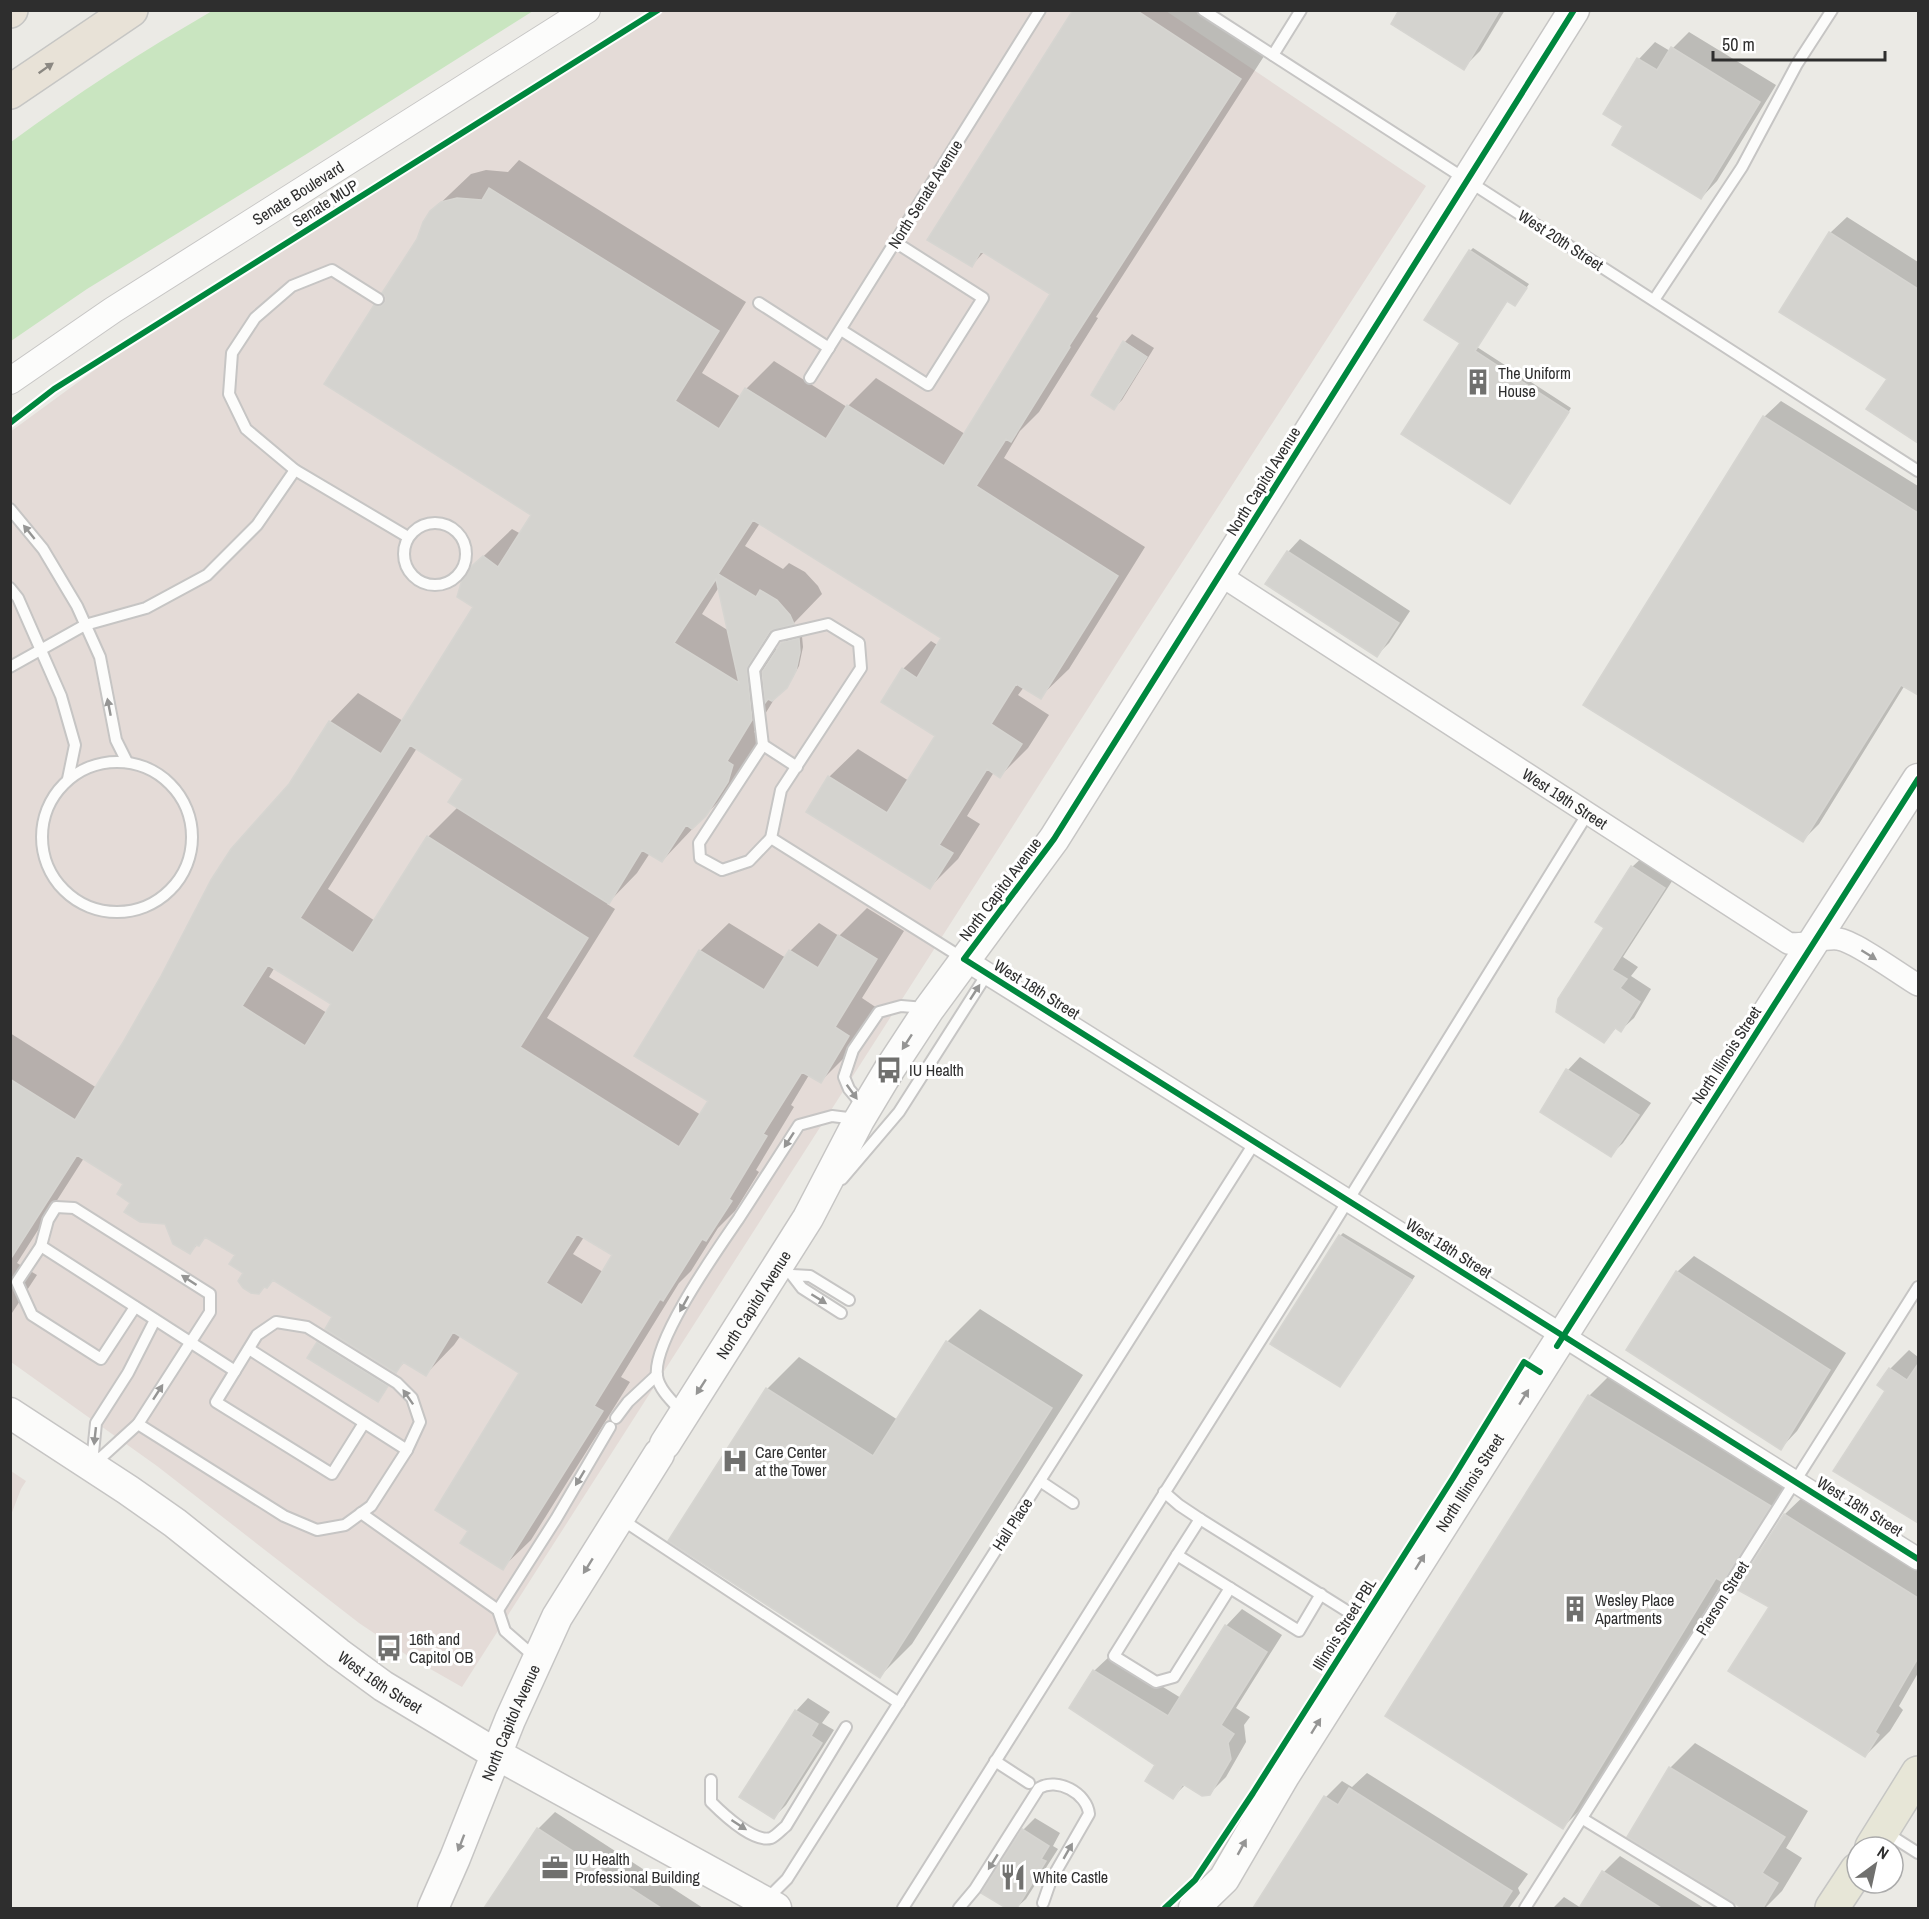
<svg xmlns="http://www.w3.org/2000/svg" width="1929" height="1919" font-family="'Archivo Narrow',sans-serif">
<rect width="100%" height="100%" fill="#ebeae5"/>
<!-- medical -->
<g fill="#e4dbd7">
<polygon points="648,11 1166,11 1426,186 1135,635 462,1687 411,1658 359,1623 157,1466 11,1362 10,432 111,358"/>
<polygon points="11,1471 26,1481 21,1489 11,1515"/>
</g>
<!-- green -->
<path fill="#c9e5c0" d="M 212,11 L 533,11 L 305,155 L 87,289 L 11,341 L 11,142 C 76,94 143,51 212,11 Z"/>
<!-- shadow -->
<g fill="#0003" fill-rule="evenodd">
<path d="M 1075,10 L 1207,10 L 1268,50 L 1096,317 L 1098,318 L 1039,412 L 1020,431 L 1004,458 L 1145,547 L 1069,669 L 1040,697 L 1024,687 L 1018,695 L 1049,715 L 1028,748 L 1000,776 L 994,772 L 967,816 L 980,824 L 958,859 L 930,887 L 829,777 L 858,749 L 909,781 L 938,735 L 903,669 L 931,641 L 939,646 L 944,638 L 760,523 L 745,546 L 783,569 L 789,563 L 805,572 L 818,586 L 822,594 L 794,623 L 782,626 L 776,636 L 776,653 L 786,640 L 802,636 L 803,647 L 799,666 L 790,682 L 778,693 L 754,732 L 760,736 L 756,752 L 734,785 L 662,861 L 650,853 L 637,873 L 607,904 L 615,909 L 547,1018 L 701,1115 L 710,1101 L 700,951 L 729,923 L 786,958 L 790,951 L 819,923 L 839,936 L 867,908 L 904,931 L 862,998 L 877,1008 L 849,1053 L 821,1081 L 809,1075 L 791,1105 L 794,1107 L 756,1170 L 759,1172 L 735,1211 L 718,1228 L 691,1271 L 679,1283 L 621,1377 L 630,1382 L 531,1540 L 502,1568 L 470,1530 L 521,1373 L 461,1335 L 454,1345 L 426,1374 L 406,1361 L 395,1371 L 334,1317 L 274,1279 L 259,1292 L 245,1273 L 237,1255 L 207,1236 L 190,1252 L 166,1222 L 133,1202 L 125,1184 L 84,1158 L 17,1263 L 37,1275 L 10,1316 L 10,1033 L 97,1088 L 330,722 L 358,693 L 403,721 L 475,607 L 465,574 L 512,529 L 521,534 L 533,514 L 375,306 L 386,296 L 419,240 L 431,212 L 471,174 L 486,170 L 508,172 L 519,160 L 746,302 L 702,373 L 741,397 L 746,389 L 774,361 L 847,407 L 876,378 L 965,434 L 1052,294 L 985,251 L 972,265 ZM 719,587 L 729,631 L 702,614 ZM 417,748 L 465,778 L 458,807 L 428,837 L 375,921 L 328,889 ZM 275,967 L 334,1003 L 327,1013 L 269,977 ZM 584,1237 L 614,1255 L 603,1272 L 573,1254 Z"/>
<polygon points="1401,10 1505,10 1480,51 1463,68"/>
<polygon points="1689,32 1776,85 1717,181 1701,198 1625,126 1605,114 1639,59 1655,42 1670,51"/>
<polygon points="1847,217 1918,262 1918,441 1868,408 1889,379 1830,233"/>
<polygon points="1473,248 1529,284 1515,304 1508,300 1477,347 1571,408 1513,499 1462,342 1470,251"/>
<polygon points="1132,334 1154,348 1122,400 1114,408 1093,394 1125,342"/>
<polygon points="1781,401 1918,486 1918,689 1916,692 1905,685 1819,824 1803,840 1764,417"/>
<polygon points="1300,539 1410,611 1389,643 1377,655 1267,584 1288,552"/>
<polygon points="1645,855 1676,875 1623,957 1638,967 1631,976 1651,989 1634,1018 1621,1030 1617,1027 1604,1041 1606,927 1632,867"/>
<polygon points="1580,1057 1651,1103 1623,1143 1610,1155 1542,1111 1568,1070"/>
<polygon points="1343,1233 1415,1276 1343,1382 1340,1236"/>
<polygon points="1694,1256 1846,1353 1797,1431 1781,1448 1677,1272"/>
<polygon points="980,1309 1083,1375 912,1644 880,1676 767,1389 799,1357 898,1420 948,1341"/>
<polygon points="321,1339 390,1382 381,1397 318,1343"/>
<polygon points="1909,1350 1918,1357 1918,1522 1835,1470 1887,1390 1890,1369"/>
<polygon points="1614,1371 1795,1480 1747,1555 1726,1577 1588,1802 1563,1827 1387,1716 1589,1396"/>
<polygon points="1810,1490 1918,1557 1918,1673 1899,1706 1903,1710 1890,1731 1865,1756 1771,1607 1785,1514"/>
<polygon points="1242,1609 1282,1635 1236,1708 1250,1717 1244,1725 1246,1742 1226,1777 1209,1794 1186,1784 1173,1797 1157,1765 1094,1671 1111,1655 1181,1698 1226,1626"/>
<polygon points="808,1698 830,1712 822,1723 834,1730 786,1805 774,1817 741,1797 796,1711"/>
<polygon points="1695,1743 1808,1811 1786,1848 1802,1858 1782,1891 1765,1908 1746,1908 1629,1836 1670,1768"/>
<polygon points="1367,1773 1528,1874 1518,1888 1520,1893 1509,1908 1259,1908 1326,1797 1342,1781 1352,1787"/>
<polygon points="555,1812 703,1908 486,1908 538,1829"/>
<polygon points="1035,1818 1060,1833 1053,1846 1058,1849 1026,1899 1016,1908 1009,1908 983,1893 1023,1830"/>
<polygon points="1620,1856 1704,1908 1553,1908 1564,1897 1581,1908 1604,1872"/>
</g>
<!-- building -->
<g fill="#d4d3cf" stroke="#d6d5d1" stroke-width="1.5" fill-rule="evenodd">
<path d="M 1073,10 L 1136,10 L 1241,79 L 1069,346 L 1070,347 L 1011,442 L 1006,439 L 976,486 L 1118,576 L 1041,699 L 1016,684 L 991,724 L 1022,744 L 1000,778 L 987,769 L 939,845 L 953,853 L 930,889 L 806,812 L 828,776 L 887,813 L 935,736 L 881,702 L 902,668 L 917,678 L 941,638 L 753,520 L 718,574 L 756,597 L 760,590 L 777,600 L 790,615 L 794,624 L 770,631 L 748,666 L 747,671 L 752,720 L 727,761 L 733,765 L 728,782 L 706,816 L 692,829 L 686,825 L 662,862 L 642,850 L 609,904 L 448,802 L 463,779 L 410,745 L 300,918 L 353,953 L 427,836 L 588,938 L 520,1047 L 679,1147 L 708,1101 L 634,1056 L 699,950 L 764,990 L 789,950 L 818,968 L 838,935 L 877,959 L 835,1027 L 849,1036 L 821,1083 L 802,1072 L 763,1134 L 767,1136 L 729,1199 L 732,1201 L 706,1241 L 702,1239 L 663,1301 L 660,1299 L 594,1406 L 603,1411 L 503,1570 L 460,1543 L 468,1531 L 435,1510 L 519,1373 L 453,1332 L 426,1376 L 403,1362 L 396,1373 L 325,1329 L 332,1317 L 273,1280 L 267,1288 L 264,1287 L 259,1294 L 251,1293 L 243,1288 L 238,1281 L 243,1273 L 229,1264 L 235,1255 L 205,1237 L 199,1246 L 196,1245 L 190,1254 L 173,1244 L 165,1224 L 140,1222 L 124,1212 L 130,1203 L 117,1194 L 123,1184 L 77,1155 L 10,1260 L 10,1079 L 75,1120 L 122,1044 L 161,976 L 211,880 L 231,849 L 289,784 L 329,721 L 381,754 L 473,607 L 457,597 L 464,573 L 483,556 L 498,567 L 531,515 L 324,384 L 374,305 L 381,306 L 385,302 L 385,296 L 382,293 L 417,239 L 423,222 L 430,211 L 441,202 L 457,198 L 482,200 L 489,188 L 719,331 L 675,401 L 719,429 L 745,388 L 826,439 L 847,405 L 944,466 L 1050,294 L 981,251 L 972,267 L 927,240 ZM 716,579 L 739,683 L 674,643 ZM 268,965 L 331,1004 L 305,1046 L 242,1006 ZM 577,1234 L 612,1255 L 582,1305 L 546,1283 Z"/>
<polygon points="1399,10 1500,10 1464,70 1391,24"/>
<polygon points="1671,47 1760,102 1701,199 1612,145 1623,126 1603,114 1637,58 1657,70"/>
<polygon points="1829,232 1918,289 1918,443 1866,409 1887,379 1779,312"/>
<polygon points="1469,250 1527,288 1515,306 1507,301 1475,351 1569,412 1510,504 1401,434 1460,343 1424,320"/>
<polygon points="1123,341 1147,357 1114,410 1091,395"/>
<polygon points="1763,416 1918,513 1918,695 1901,685 1803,842 1583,705"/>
<polygon points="1287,551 1399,623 1377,657 1265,584"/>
<polygon points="799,638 800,652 796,671 787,688 772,701 768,699 765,703 762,672 781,643"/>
<polygon points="1631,866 1665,888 1612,970 1627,979 1620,988 1640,1002 1621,1032 1615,1028 1604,1043 1556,1012 1558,999 1604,928 1595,922"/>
<polygon points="1566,1069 1639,1115 1611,1157 1540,1112"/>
<polygon points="1339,1235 1412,1280 1340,1387 1270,1344"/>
<polygon points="1676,1271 1830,1370 1781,1450 1626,1350"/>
<polygon points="946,1341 1052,1408 880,1678 668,1541 766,1388 873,1456"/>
<polygon points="317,1342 388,1386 378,1402 307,1358"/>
<polygon points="1918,1364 1918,1523 1833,1471 1885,1391 1877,1385 1889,1368 1907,1380"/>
<polygon points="1588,1395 1771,1506 1723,1582 1716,1578 1563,1829 1385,1716"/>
<polygon points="1784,1514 1918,1598 1918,1658 1875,1732 1879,1735 1865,1757 1728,1671 1769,1607 1736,1589"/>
<polygon points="1225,1625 1267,1652 1221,1725 1234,1734 1228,1743 1231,1759 1210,1795 1202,1796 1183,1784 1173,1799 1145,1781 1155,1765 1069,1708 1093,1670 1168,1716"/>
<polygon points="795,1710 818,1724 811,1736 822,1743 774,1819 739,1797"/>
<polygon points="1669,1767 1785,1837 1762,1873 1778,1883 1763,1908 1742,1908 1627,1837"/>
<polygon points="1349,1788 1512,1891 1501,1908 1253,1908 1324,1796 1338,1805"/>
<polygon points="537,1828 661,1908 484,1908"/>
<polygon points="1022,1829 1049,1846 1041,1859 1046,1861 1017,1908 1006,1908 981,1893"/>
<polygon points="1602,1871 1661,1908 1579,1908"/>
</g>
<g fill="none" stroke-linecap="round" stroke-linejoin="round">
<!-- service casing -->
<g stroke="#c6c5c4" stroke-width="14">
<g id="service">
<polyline points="1203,10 1918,471"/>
<polyline points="1273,55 1301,10"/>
<polyline points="378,299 332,270 292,286 255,318 232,353 229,394 246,429 295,470 408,537"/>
<polyline points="1654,300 1742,167 1797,64 1832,10"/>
<polyline points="759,303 829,348"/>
<polyline points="841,330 928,385 983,298 895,242"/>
<polyline points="810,378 1040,10"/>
<polyline points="10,509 43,549 77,606 100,657 116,740 127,762"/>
<circle cx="435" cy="554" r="31"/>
<polyline points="10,588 18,598 61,696 75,745 68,779"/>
<polygon points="828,624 859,643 861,668 781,790 771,838 749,861 722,870 700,858 699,843 763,745 754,670 776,636"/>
<polyline points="10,667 85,625 146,608 207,575 257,525 295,470"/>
<polyline points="763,745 797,767"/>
<circle cx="117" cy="837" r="75"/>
<polyline points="771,838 964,959"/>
<polyline points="864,1107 849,1089 844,1077 853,1050 879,1012 901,1006 925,1008"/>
<polyline points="842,1179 899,1112 987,974"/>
<polyline points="41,1246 235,1371"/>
<polyline points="841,1313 802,1288 792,1275 810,1276 849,1300"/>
<polyline points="249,1349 407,1450"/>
<path d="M 683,1413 C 674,1403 659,1390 657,1376 C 652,1341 718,1249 739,1218 C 759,1187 779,1156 799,1125 L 832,1116 L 856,1119"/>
<polyline points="616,1418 628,1402 657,1375"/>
<polyline points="138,1424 284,1516 317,1530 345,1525 371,1506 407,1450 420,1422 412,1398 397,1383 307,1327 276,1322 257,1335 216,1402 332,1474 364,1423"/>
<polyline points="92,1463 96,1423 128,1373 155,1320"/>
<polyline points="94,1464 138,1424 210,1312 210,1294 74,1208 56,1207 48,1220 41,1246 17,1282 32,1315 101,1359 135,1307"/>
<polyline points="1040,1481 1073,1503"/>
<polyline points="1164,1492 1179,1505 1200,1519 1177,1555 1299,1631 1321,1594"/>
<polyline points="361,1513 498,1610 505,1631 536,1658"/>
<polyline points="621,1519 899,1703"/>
<polyline points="1200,1519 1374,1628"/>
<polyline points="1177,1555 1114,1656 1156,1682 1174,1677 1230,1588"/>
<polyline points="498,1610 556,1519 610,1427"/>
<polyline points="995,1761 1029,1783"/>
<path d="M 711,1780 L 711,1802 C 723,1814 754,1843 771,1838 C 776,1836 782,1829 786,1826 L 846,1727"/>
<polyline points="1583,1819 1729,1908"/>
<polyline points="1885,1832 1918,1853"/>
<polyline points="766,1900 787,1879 1255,1142"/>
<polyline points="903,1908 1313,1257 1588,813"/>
<path d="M 959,1908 L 975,1889 L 1039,1788 C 1057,1777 1087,1793 1089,1814 L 1051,1880 L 1043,1903"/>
<polyline points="1525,1908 1918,1287"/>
</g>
</g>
<!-- minor casing -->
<g stroke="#c6c5c4" stroke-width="24">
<g id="minor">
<path id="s1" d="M 1220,575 L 1788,943 C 1804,947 1821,937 1838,939 C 1855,941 1901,975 1918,985"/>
<polyline points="964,959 1918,1559"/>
</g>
</g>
<!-- tertiary casing -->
<g stroke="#c6c5c4" stroke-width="28">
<g id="tertiary">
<path id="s2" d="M 10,381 L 113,310 L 587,10"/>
</g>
</g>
<!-- secondary casing -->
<g stroke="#c6c5c4" stroke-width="33">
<g id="secondary">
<path id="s3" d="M 10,1413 L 128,1490 L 175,1523 L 338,1653 L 383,1686 L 496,1754 L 776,1908"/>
<path id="s4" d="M 665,1444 L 808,1218 L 859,1120 L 889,1070 L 929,1009 L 1054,839 L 1574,10"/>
<path id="s5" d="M 433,1908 L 455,1858 L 510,1720 L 557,1617 L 659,1454"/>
<path id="s6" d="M 1194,1908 L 1224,1879 L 1284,1776 L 1676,1156 L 1918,779"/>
</g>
</g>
<!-- primary casing -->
<g stroke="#c6c6c4" stroke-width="36">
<g id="primary">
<polyline points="1872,1847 1918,1773"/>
<polyline points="1832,1908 1857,1870"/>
</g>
</g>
<!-- motorway casing -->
<g stroke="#c6c6c4" stroke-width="36">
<g id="motorway">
<polyline points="10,11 11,10"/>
<polyline points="10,92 131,10"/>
</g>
</g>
<!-- service -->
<use href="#service" stroke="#fcfcfb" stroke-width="10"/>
<!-- minor -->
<use href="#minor" stroke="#fcfcfb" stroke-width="21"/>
<!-- tertiary -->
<use href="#tertiary" stroke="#fcfcfb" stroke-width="26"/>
<!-- secondary -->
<use href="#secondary" stroke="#fcfcfb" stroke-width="30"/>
<!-- primary -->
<use href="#primary" stroke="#e7e6d7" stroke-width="33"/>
<!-- motorway -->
<use href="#motorway" stroke="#e8e2d7" stroke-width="33"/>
<!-- cycleway casing -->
<g stroke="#fff" stroke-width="10">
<g id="cycleway">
<polyline points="1574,10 1054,839 964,959 1918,1559"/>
<polyline points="10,423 54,389 658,10"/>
<polyline points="1557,1346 1918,779"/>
<polyline points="1165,1908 1195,1880 1253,1793 1453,1478 1524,1362 1540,1372"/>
</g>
</g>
<!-- cycleway -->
<use href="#cycleway" stroke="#00873e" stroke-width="6"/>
</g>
<!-- one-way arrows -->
<defs><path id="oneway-solid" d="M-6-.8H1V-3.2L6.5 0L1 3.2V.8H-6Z" transform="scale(1.5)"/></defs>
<use fill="#8b8882" href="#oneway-solid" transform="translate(46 68) rotate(-35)"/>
<g fill="#959594">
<use href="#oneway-solid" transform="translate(29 532) rotate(-129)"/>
<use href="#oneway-solid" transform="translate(109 707) rotate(-101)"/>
<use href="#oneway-solid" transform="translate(1869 955) rotate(32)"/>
<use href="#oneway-solid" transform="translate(975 992) rotate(-57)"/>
<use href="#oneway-solid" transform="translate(907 1042) rotate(123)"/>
<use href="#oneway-solid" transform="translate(852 1092) rotate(54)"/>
<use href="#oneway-solid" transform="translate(789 1140) rotate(123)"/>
<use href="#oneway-solid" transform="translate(189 1280) rotate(-147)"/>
<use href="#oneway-solid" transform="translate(819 1299) rotate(32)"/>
<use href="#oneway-solid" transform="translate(684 1304) rotate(119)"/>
<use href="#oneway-solid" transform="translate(701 1387) rotate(123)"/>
<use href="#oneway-solid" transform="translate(158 1392) rotate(-57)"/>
<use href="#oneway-solid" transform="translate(408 1397) rotate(-125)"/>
<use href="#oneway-solid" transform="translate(1524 1397) rotate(-58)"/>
<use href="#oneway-solid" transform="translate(95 1436) rotate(96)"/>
<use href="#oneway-solid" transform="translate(580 1478) rotate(121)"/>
<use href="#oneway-solid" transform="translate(1420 1562) rotate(-58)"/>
<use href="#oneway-solid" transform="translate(588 1566) rotate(122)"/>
<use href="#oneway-solid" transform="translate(1316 1726) rotate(-58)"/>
<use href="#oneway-solid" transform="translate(739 1825) rotate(33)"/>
<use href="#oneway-solid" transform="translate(461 1843) rotate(111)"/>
<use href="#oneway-solid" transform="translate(1242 1847) rotate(-61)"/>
<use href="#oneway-solid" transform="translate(1068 1851) rotate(-60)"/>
<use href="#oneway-solid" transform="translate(993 1862) rotate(122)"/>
</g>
<!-- icons -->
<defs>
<g id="building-bare" transform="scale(2.07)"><path d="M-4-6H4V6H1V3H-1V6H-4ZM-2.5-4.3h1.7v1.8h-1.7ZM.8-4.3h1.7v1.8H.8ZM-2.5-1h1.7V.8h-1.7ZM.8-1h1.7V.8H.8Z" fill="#70706e" stroke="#fff" stroke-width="2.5" paint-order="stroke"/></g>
<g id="bus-bare" transform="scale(2.07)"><path d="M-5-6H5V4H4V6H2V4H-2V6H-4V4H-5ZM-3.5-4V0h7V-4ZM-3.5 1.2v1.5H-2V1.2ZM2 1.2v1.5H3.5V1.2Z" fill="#70706e" stroke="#fff" stroke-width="2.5" paint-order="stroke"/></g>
<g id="hospital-bare" transform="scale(2.07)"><path d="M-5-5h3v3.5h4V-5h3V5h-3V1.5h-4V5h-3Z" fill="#70706e" stroke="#fff" stroke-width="2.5" paint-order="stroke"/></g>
<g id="office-bare" transform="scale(2.07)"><path d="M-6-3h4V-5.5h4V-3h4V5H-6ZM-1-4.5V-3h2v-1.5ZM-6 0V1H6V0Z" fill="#70706e" stroke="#fff" stroke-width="2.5" paint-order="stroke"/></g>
<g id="restaurant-bare" transform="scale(2.07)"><path d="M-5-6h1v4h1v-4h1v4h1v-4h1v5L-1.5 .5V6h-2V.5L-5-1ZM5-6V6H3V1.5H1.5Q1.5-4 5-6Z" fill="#70706e" stroke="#fff" stroke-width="2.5" paint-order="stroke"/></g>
</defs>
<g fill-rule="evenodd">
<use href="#building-bare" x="1478" y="382"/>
<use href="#bus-bare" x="889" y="1070"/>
<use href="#hospital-bare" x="735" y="1461"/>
<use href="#building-bare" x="1575" y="1609"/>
<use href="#bus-bare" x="389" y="1648"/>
<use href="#office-bare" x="555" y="1868"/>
<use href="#restaurant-bare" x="1013" y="1877"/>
</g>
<g text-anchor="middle" stroke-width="6" stroke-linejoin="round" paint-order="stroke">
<!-- street labels -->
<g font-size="16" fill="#2e2e2e" stroke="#fff">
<text dy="6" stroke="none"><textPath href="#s2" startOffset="344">Senate Boulevard</textPath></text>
<text transform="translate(925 194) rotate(-58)" y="6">North Senate Avenue</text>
<text transform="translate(325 203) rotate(-32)" y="6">Senate MUP</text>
<text transform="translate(1561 240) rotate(33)" y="6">West 20th Street</text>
<text transform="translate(1263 481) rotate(-58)" y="6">North Capitol Avenue</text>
<text dy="6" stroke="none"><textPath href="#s1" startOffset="411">West 19th Street</textPath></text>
<text transform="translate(1000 889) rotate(-53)" y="6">North Capitol Avenue</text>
<text transform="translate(1037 989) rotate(32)" y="6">West 18th Street</text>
<text transform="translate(1726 1055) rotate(-57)" y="6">North Illinois Street</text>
<text transform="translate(1449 1248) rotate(32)" y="6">West 18th Street</text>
<text dy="6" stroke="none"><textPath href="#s4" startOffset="165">North Capitol Avenue</textPath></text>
<text dy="6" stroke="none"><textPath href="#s6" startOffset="508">North Illinois Street</textPath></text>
<text transform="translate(1860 1506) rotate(32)" y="6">West 18th Street</text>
<text transform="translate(1012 1524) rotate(-57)" y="6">Hall Place</text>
<text transform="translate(1722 1598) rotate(-58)" y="6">Pierson Street</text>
<text transform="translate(1344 1624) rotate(-58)" y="6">Illinois Street PBL</text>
<text dy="6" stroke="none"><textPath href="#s3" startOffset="458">West 16th Street</textPath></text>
<text dy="6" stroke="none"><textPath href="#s5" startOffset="201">North Capitol Avenue</textPath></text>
</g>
<!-- poi labels -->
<g font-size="16" fill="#2e2e2e" stroke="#fff" text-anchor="start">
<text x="1498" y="379">The Uniform<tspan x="1498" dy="18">House</tspan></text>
<text x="909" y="1076">IU Health</text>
<text x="755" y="1458">Care Center<tspan x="755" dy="18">at the Tower</tspan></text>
<text x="1595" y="1606">Wesley Place<tspan x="1595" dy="18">Apartments</tspan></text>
<text x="409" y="1645">16th and<tspan x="409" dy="18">Capitol OB</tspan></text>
<text x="575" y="1865">IU Health<tspan x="575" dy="18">Professional Building</tspan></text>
<text x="1033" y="1883">White Castle</text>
</g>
</g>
<!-- border -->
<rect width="1929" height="1919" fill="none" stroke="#2e2e2e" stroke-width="24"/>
<!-- north arrow -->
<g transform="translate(1875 1865) rotate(33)"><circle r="28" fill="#ffffff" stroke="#ababab" stroke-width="1.5"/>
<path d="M0-4.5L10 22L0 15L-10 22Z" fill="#70706e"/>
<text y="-9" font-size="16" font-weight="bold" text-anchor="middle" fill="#2e2e2e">N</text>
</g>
<!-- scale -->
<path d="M1713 51v9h172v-9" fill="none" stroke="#2e2e2e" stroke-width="3"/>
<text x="1722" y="51" font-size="18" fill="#2e2e2e" stroke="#ffffff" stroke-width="4.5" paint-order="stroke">50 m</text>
</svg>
